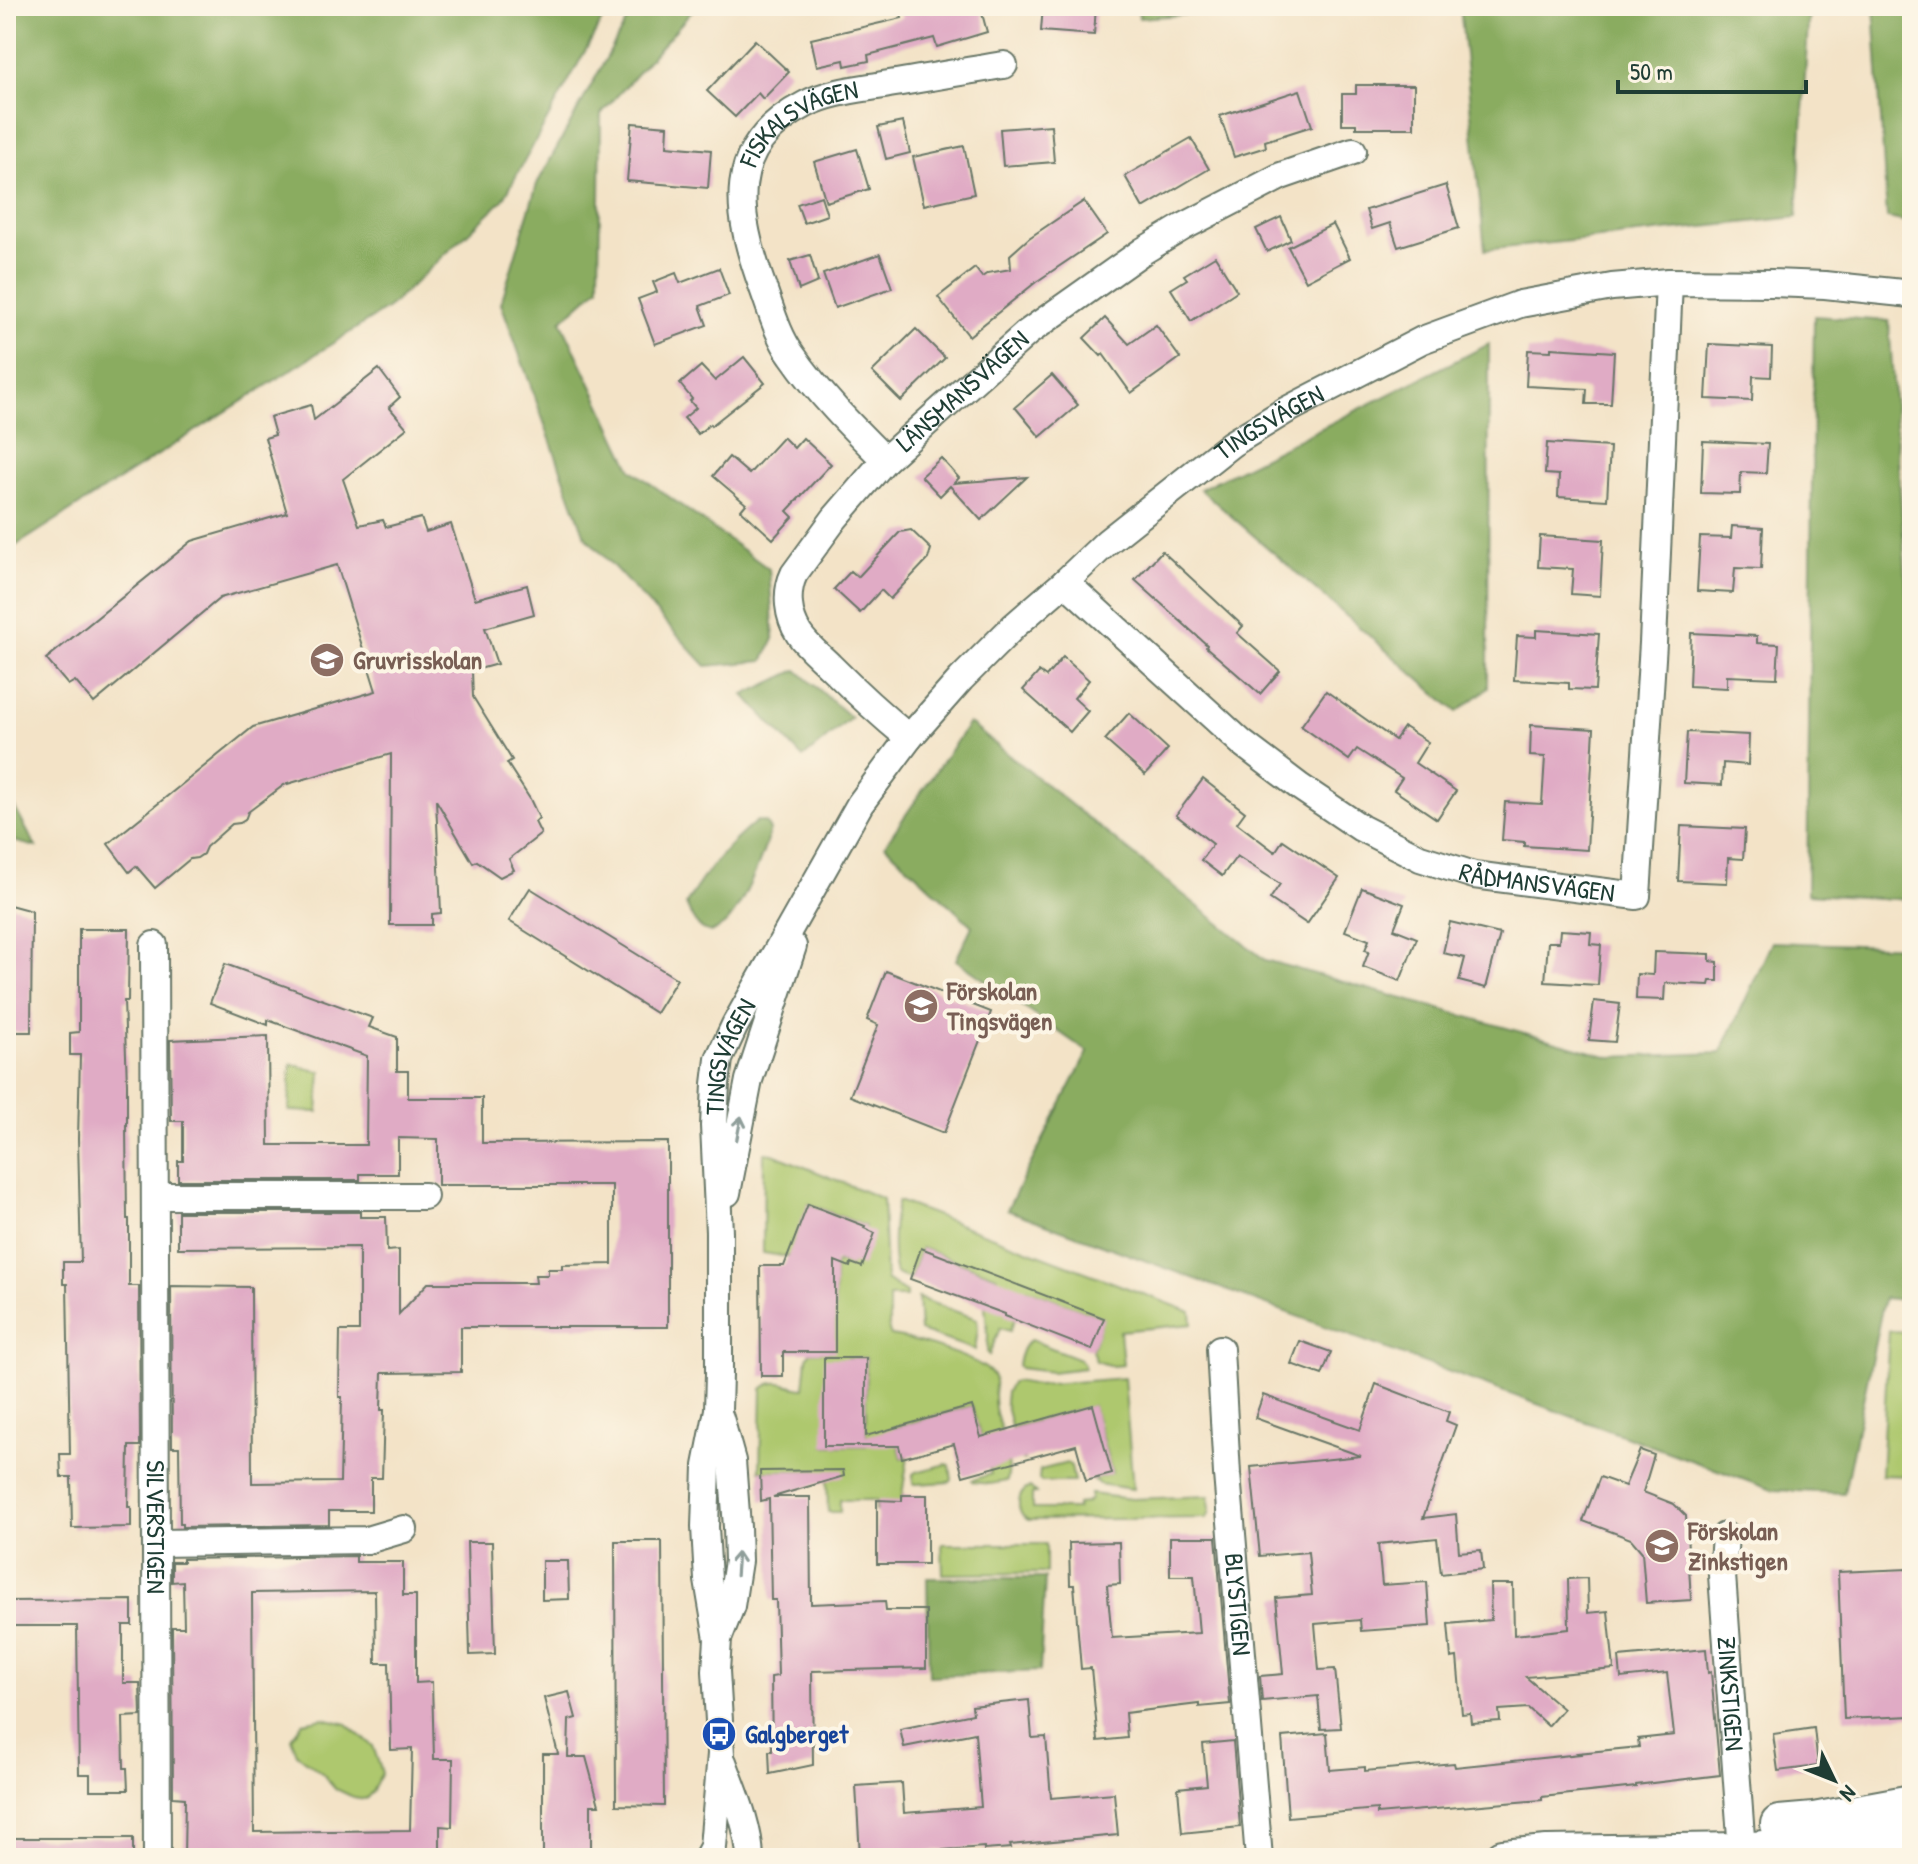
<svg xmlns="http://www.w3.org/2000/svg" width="1918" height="1864" font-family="'Patrick Hand',sans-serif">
<rect width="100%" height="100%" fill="#fcf5e5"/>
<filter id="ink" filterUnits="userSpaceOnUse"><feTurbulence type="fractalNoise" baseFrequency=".0125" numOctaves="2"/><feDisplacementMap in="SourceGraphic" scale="16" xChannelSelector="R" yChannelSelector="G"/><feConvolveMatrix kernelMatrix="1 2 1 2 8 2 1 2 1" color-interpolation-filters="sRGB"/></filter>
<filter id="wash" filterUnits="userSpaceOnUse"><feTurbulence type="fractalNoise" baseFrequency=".006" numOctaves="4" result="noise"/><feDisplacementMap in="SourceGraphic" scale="32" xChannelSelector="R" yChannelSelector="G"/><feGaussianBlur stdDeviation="1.8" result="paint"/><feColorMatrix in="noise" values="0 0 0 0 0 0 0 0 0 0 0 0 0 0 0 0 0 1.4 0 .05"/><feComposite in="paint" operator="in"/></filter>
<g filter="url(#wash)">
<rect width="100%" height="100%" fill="#f3e3c7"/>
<!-- green -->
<g fill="#aec86e" stroke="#668251" stroke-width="2" fill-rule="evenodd">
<polygon points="291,1064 321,1072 318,1112 289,1111"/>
<path d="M 764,1153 L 773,1154 L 883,1199 L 886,1280 L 906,1293 L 906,1297 L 889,1297 L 889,1331 L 891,1336 C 911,1339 986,1359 994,1377 C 997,1383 994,1389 994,1395 C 994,1403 995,1412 998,1420 C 1004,1439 1012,1460 1007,1481 L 990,1484 L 973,1482 L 972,1480 L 991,1474 L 972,1406 L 894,1428 L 902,1458 L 908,1456 L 902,1495 L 902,1511 L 876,1510 L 876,1500 L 840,1500 L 840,1512 L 828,1512 L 827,1471 L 760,1471 L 762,1389 C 776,1376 788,1387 804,1388 L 807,1358 L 810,1352 L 834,1351 L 835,1267 L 837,1262 L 849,1266 L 865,1226 L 809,1204 L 793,1245 L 819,1255 L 782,1256 L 763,1253 ZM 848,1358 L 866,1358 L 866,1446 L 825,1446 L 848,1368 Z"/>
<path d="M 898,1201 L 1191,1312 L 1192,1324 L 1120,1331 L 1123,1365 L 1112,1366 L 1096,1361 L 1092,1350 L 1103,1318 L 1027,1289 L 1010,1331 L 1000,1328 L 989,1355 L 987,1353 L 988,1336 L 985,1307 L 997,1276 L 921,1248 L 910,1279 L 896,1274 C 891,1257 892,1218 898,1201 Z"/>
<polygon points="918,1298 977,1319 978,1329 975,1350 920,1331"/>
<polygon points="1889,1331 1912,1332 1912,1476 1881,1475"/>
<path d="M 1031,1340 L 1080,1359 L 1084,1364 L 1084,1368 L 1051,1372 L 1020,1368 L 1018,1365 C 1019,1357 1023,1344 1031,1340 Z"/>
<polygon points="1124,1378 1133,1489 1099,1484 1093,1479 1112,1473 1093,1406 1015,1427 1024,1460 1019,1458 1005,1402 1006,1392 1011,1383 1015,1381 1037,1385"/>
<polygon points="1067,1463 1071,1466 1074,1482 1041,1482 1039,1479 1040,1470"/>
<polygon points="947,1464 950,1466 952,1480 950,1482 916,1484 913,1483 913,1474 916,1472"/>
<path d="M 1030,1487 L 1036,1493 L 1032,1494 L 1032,1509 L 1077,1509 L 1077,1504 L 1086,1503 L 1090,1499 L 1090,1494 L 1132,1499 L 1209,1496 L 1210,1511 L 1207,1518 L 1028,1520 C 1015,1513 1016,1493 1030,1487 Z"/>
<polygon points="942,1544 1046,1544 1046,1573 943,1574"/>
<polygon points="323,1718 347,1724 373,1746 382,1773 372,1792 366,1799 353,1797 336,1789 323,1774 297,1754 291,1738 303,1722"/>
</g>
<!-- forest -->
<g fill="#8aac61" stroke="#54744a" stroke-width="2">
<polygon points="6,6 610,6 503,200 388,308 6,552"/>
<polygon points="635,6 698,6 694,9 601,114 599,287 561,321 632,470 769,569 774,639 763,661 706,666 585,536 501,303 537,184"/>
<polygon points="1138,6 1312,6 1139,18"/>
<polygon points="1460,6 1809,6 1797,217 1485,250"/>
<polygon points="1874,6 1912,6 1912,223 1887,218"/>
<polygon points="1814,316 1889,321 1912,673 1912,900 1807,894"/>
<polygon points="1489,344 1488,688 1457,712 1200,489"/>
<polygon points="797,670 851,718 803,758 744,695"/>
<polygon points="969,723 1265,960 1610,1057 1721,1053 1772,942 1912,947 1912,1301 1884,1298 1844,1493 1772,1490 1007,1210 1088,1052 956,960 972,926 885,845"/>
<polygon points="6,792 36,847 6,839"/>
<path d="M 757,821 L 766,823 L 770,830 C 764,854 742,909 724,925 C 720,928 716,930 712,932 C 696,929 692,918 686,904 C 705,872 728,844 757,821 Z"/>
<polygon points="927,1578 1045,1578 1040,1671 929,1676"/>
</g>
<g id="blocks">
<!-- building -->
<g fill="#e0abc5" fill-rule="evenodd">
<polygon points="899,6 930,6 931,12 950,6 980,6 987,32 937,47 934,38 868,55 869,61 845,66 844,60 817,66 811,39 902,18"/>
<polygon points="1043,6 1096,6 1094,35 1041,31"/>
<polygon points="755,40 789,72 763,99 758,93 735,117 707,91"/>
<polygon points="1356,85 1414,85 1414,128 1356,128 1356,124 1342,124 1342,94 1356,94"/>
<polygon points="1300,90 1312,126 1265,141 1266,147 1234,157 1220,116"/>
<polygon points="903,122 910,153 886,159 878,127"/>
<polygon points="632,123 668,126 667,146 711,150 708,188 627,181"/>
<polygon points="1051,125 1054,162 1003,166 1000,129"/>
<polygon points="1191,138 1209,169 1143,208 1125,176"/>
<polygon points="964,146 974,194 924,205 913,157"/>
<polygon points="857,149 869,189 826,202 814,162"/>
<polygon points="1446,185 1459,228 1398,247 1390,223 1372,229 1366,210"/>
<polygon points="821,196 827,215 804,223 797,204"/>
<polygon points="1084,201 1107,234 1036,282 969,336 938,297 975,268 982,277 988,273 1011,269 1010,255 1029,238"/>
<polygon points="1281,217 1291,240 1267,252 1256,229"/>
<polygon points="1333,224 1350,258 1306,281 1288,247"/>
<polygon points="880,254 892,288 835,308 823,274"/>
<polygon points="810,255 818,282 799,290 790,261"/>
<polygon points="1215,256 1237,291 1191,321 1171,289 1187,279 1184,275"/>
<polygon points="719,268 729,295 700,306 707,325 655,344 638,299 657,292 653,282 676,273 680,283"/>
<polygon points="1105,318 1129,344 1156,325 1180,358 1131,393 1103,354 1101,356 1084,338"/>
<polygon points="916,329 945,358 901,401 872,372"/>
<polygon points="1709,344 1772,347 1771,377 1753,376 1752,401 1706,399"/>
<polygon points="1551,348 1614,352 1611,404 1586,404 1587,389 1526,386 1528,350 1551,351"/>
<polygon points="744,357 765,383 711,426 710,424 698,434 684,418 696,408 690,401 692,399 680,384 701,366 715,381"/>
<polygon points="379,369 400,397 389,407 407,428 343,479 359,525 383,520 386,527 421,518 426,532 451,524 475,599 527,585 534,614 485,628 497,664 472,671 473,697 512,760 507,763 530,799 539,818 535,822 541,834 509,859 514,870 500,877 477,861 473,863 436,800 441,913 432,914 432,925 390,925 391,754 284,785 248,812 245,820 240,823 232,824 206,847 203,854 197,858 190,859 155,888 136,866 129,872 108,844 253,727 376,691 337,565 220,598 94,703 75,681 68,685 46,659 192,541 287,513 265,438 275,435 270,417 311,405 314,420"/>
<polygon points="1052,375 1078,405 1040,437 1015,407"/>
<polygon points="783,437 794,448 803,438 831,464 787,511 793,517 773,539 741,510 746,504 713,476 729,457 749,474"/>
<polygon points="1703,441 1768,444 1766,473 1741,472 1740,494 1701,493"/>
<polygon points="1547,443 1610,447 1607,500 1558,497 1559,475 1545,474"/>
<polygon points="941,458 959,478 954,483 1027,477 981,520 950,486 940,496 921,476"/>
<polygon points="1732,526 1763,528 1761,569 1735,568 1733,593 1697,591 1700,537 1731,538"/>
<polygon points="911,530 931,549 928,559 890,599 881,590 860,613 834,589 851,571 858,577 900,532"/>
<polygon points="1540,536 1603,540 1600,596 1571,594 1573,569 1538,567"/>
<polygon points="1162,551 1243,626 1237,633 1280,671 1260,694 1206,647 1207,645 1135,580"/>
<polygon points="1536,630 1599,634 1595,690 1569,689 1569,683 1514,680 1517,636 1536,637"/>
<polygon points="1691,633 1757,636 1757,643 1779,644 1777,678 1727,676 1727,688 1689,686"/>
<polygon points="1063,657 1089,680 1074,698 1088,711 1070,732 1023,690 1039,672 1046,677"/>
<polygon points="1326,691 1395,740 1404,727 1428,742 1415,763 1456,791 1437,819 1394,790 1402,778 1357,749 1349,760 1301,726"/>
<polygon points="1129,713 1168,749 1145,775 1105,740"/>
<polygon points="1531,725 1594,729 1587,850 1524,846 1524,842 1502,840 1505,802 1542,804 1545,757 1530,756"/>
<polygon points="1687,732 1749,735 1748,765 1723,763 1722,785 1684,783"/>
<polygon points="1203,779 1245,812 1237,823 1275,852 1283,840 1339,878 1307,924 1270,899 1280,884 1237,856 1222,876 1201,860 1213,844 1176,815"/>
<polygon points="1681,826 1745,829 1743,859 1728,858 1727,883 1678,881"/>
<polygon points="530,888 677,979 656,1013 509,921"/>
<polygon points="1362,888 1404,904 1394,929 1417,938 1400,981 1363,967 1369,951 1365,950 1369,940 1345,931"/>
<polygon points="6,904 32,911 31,1032 7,1032"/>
<polygon points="1450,922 1500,934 1486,988 1459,981 1465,958 1443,953"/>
<polygon points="79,929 129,929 128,1001 124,1001 127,1084 127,1125 126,1125 127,1219 129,1219 129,1286 139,1286 140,1446 129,1446 128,1507 131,1507 131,1527 72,1528 71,1477 61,1477 60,1454 70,1454 67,1284 63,1284 63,1262 81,1262 78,1139 80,1055 70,1055 70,1033 79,1032"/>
<polygon points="1560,930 1591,932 1590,944 1601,945 1598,985 1545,982 1548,942 1559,942"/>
<polygon points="1654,952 1710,954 1710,961 1718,962 1718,981 1710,981 1709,985 1665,983 1664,1000 1636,999 1637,974 1653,975"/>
<polygon points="225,964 373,1018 369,1027 397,1037 397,1071 408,1071 408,1098 482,1098 482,1143 668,1142 668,1327 461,1327 461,1372 382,1373 381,1410 384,1410 382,1478 371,1478 371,1511 329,1511 329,1525 182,1527 182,1524 180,1524 179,1447 172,1447 171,1286 251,1287 252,1483 340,1482 342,1397 339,1397 340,1331 359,1331 359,1247 178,1248 178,1212 360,1212 360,1217 386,1217 387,1251 399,1250 399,1314 428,1283 536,1283 535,1275 548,1275 548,1269 562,1269 562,1265 612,1264 612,1185 438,1185 438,1139 398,1138 398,1174 360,1174 360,1180 178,1180 178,1161 183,1161 183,1121 171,1121 170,1040 268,1036 269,1145 366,1145 367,1056 268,1020 268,1025 210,1003"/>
<polygon points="886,971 991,1012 944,1133 850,1096 878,1025 867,1020"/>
<polygon points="1594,1001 1620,1004 1615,1042 1589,1040"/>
<polygon points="808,1204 865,1226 864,1228 875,1233 862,1267 851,1263 850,1267 835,1261 835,1352 783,1352 783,1376 761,1376 760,1266 784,1266"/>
<polygon points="921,1248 1104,1318 1092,1350 1005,1316 1005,1314 910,1279"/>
<polygon points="1300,1341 1331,1352 1322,1375 1291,1364"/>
<polygon points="824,1358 866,1358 866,1436 972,1406 981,1437 1093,1405 1112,1474 1086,1481 1076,1445 963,1476 954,1444 902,1458 899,1446 824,1446"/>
<polygon points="1376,1384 1449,1412 1446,1421 1456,1425 1423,1518 1456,1514 1459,1552 1481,1550 1483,1569 1441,1574 1437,1538 1378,1544 1382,1585 1427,1582 1430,1626 1361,1631 1360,1620 1315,1624 1319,1670 1335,1669 1341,1728 1321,1729 1318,1696 1262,1701 1260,1676 1283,1674 1276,1598 1312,1595 1308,1552 1260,1556 1251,1467 1361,1456 1255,1418 1263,1395 1360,1430"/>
<polygon points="1640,1450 1654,1455 1643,1492 1674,1504 1686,1516 1691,1600 1646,1603 1642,1552 1631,1539 1583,1521 1600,1477 1625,1486"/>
<polygon points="843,1470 844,1476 773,1497 810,1497 811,1604 885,1601 886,1610 926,1610 926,1668 812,1671 813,1765 770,1774 769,1751 772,1751 771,1677 778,1676 776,1600 771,1600 769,1499 761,1501 760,1471"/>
<polygon points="902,1495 927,1495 927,1564 877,1564 877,1500 902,1501"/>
<polygon points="1170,1537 1216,1537 1230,1704 1199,1707 1199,1704 1125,1713 1127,1738 1098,1741 1091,1668 1081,1669 1074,1585 1070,1585 1069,1543 1119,1542 1120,1584 1107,1585 1112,1638 1199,1633 1194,1576 1170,1576"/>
<polygon points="615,1541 662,1541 664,1806 616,1805"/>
<polygon points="467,1542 492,1542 495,1654 470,1655"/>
<path d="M 356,1556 L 356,1562 L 403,1562 L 403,1595 L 416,1595 L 416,1683 L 432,1682 L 434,1759 L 453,1759 L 452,1827 L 440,1826 L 440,1858 L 184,1858 L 185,1798 L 173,1797 L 172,1627 L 184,1627 L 183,1581 L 172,1582 L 172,1562 L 183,1562 L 183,1559 ZM 375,1591 L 376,1663 L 389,1663 L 391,1750 L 412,1749 L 410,1830 L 254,1832 L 252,1593 Z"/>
<polygon points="542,1561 568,1561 569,1599 542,1600"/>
<polygon points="1908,1569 1912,1656 1912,1716 1844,1719 1838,1572"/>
<polygon points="1587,1578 1588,1613 1608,1611 1614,1669 1526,1677 1563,1709 1548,1726 1528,1708 1499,1710 1500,1721 1471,1723 1470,1713 1462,1714 1457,1657 1451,1658 1448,1624 1491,1620 1490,1584 1513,1584 1514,1635 1569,1629 1568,1579"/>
<polygon points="132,1600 132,1625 123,1625 123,1683 140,1683 141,1716 123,1717 124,1768 127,1768 128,1790 90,1790 90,1774 79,1774 77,1626 6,1626 6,1601"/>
<polygon points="1706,1649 1708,1673 1711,1672 1720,1775 1636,1785 1636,1787 1542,1797 1542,1800 1377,1814 1377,1809 1288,1817 1282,1737 1327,1733 1330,1770 1365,1767 1365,1771 1454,1763 1455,1767 1580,1754 1578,1753 1639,1747 1638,1739 1674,1735 1667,1673 1621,1678 1619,1657"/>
<polygon points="569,1692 576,1718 569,1720 568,1757 586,1757 599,1805 591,1805 591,1858 543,1858 543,1754 558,1754 544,1698"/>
<polygon points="1029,1700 1032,1738 1046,1737 1051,1798 1114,1793 1118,1835 1010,1845 1011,1848 984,1850 984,1847 860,1856 856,1786 902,1783 904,1813 981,1807 975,1733 904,1747 900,1729 973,1714 972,1706"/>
<polygon points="1814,1728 1818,1766 1778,1771 1773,1734"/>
<polygon points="1233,1741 1240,1827 1182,1833 1178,1788 1207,1785 1203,1744"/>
<rect x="6" y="1838" width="127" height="20"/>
</g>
</g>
</g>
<g filter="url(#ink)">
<use href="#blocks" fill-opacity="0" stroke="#697767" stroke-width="2"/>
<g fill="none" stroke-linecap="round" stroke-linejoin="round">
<!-- street casing -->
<g stroke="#697767" stroke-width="30">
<g id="street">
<path id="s1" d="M 885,460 C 852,427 819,394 792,355 C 778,336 771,310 763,288 C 736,213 723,147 806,104 C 831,91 862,89 889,84 C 927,78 965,71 1004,65"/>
<path id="s2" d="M 1065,582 L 1242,743 L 1300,787 L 1361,828 L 1420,858 L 1474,875 L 1637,896 L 1653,643 L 1669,282"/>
<path id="s3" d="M 909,738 C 881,715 855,691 830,666 C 820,656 807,646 799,634 C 788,617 785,593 794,574 L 835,518 L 885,460 L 1027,333 L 1143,251 L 1183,227 L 1281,176 L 1353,151"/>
<path id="s4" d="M 154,945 L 157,1858"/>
<polyline points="727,1193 749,1080 793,946"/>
<polyline points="155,1196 424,1196"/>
<path id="s5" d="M 1220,1349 L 1227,1474 L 1259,1858"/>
<path id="s6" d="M 1725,1536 L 1722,1575 L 1742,1851"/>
<polyline points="156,1543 367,1540 404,1529"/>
<polyline points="718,1639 731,1606 738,1561 737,1527 732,1461 720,1418"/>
<path d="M 723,1762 C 734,1792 749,1825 750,1858"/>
<path id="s7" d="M 707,1858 L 713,1847 L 721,1754 L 716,1671 L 718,1639 L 708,1580 L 705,1527 L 707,1466 L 718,1410 L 719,1374 L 719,1232 L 714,1126 L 716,1084 L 719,1059 L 735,1025 L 860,804 L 909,738 L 961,679 L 1014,626 L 1065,582 L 1107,542 L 1231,444 L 1285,411 L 1422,340 L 1520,304 L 1612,287 L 1669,282 L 1772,283 L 1825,285 L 1912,294"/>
</g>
</g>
<!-- secondary casing -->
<g stroke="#697767" stroke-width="40">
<g id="secondary">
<polyline points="1779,1824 1814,1821 1912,1803"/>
<polyline points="1503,1858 1547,1854 1742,1851 1912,1836"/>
</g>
</g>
<!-- street -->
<use href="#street" stroke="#fff" stroke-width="26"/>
<!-- secondary -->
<use href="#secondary" stroke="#fff" stroke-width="36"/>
</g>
<!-- one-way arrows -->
<defs><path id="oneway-shaft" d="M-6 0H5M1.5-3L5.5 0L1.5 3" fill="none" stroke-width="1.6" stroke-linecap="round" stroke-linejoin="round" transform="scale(2)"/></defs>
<g stroke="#8f9e9a">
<use href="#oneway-shaft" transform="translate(739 1128) rotate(-79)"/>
<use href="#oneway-shaft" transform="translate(737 1564) rotate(-86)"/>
</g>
</g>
<!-- icons -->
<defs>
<g id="school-disc" transform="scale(1.8)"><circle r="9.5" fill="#8d6e63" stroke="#fcf5e5"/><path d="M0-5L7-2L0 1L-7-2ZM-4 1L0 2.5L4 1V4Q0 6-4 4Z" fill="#fff"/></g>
<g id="bus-disc" transform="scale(1.8)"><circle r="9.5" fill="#1a4fb4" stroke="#fcf5e5"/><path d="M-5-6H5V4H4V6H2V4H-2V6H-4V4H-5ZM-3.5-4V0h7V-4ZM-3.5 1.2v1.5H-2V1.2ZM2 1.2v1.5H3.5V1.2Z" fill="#fff"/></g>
</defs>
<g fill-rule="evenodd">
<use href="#school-disc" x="327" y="660"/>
<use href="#school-disc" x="921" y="1006"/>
<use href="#school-disc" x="1662" y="1546"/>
<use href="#bus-disc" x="719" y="1734"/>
</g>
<g text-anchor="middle" stroke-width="8" stroke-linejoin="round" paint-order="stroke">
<!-- street labels -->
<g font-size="26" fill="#1f3d34" stroke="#fcf5e5">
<text dy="9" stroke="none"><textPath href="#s1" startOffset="410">FISKALSVÄGEN</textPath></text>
<text dy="9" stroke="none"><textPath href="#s3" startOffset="464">LÄNSMANSVÄGEN</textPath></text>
<text dy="9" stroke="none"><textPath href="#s7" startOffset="1658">TINGSVÄGEN</textPath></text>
<text dy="9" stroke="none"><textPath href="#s2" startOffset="572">RÅDMANSVÄGEN</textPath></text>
<text dy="9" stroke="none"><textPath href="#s7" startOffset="808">TINGSVÄGEN</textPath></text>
<text dy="9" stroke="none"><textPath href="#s4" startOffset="582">SILVERSTIGEN</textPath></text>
<text dy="9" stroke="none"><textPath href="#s5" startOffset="256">BLYSTIGEN</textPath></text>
<text dy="9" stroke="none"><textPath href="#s6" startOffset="158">ZINKSTIGEN</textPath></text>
</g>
<!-- education labels -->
<g font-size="26" font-weight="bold" fill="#785e54" stroke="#fcf5e5" text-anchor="start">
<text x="353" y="669">Gruvrisskolan</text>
<text x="947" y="1000">Förskolan<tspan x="947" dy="30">Tingsvägen</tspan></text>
<text x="1688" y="1540">Förskolan<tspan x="1688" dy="30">Zinkstigen</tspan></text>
</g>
<!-- transit labels -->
<g font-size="26" font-weight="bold" fill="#164399" stroke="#fcf5e5" text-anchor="start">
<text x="745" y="1743">Galgberget</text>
</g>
</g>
<!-- margin -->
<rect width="1918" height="1864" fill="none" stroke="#fcf5e5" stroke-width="32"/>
<!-- north arrow -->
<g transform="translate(1834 1780) rotate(133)" stroke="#fcf5e5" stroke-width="6" paint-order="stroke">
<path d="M0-6L14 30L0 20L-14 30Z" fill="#1f3d34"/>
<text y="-12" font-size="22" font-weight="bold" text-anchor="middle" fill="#1f3d34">N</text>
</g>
<!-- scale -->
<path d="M1618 80v12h188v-12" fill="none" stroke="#1f3d34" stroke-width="4"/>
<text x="1630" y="80" font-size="24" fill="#1f3d34" stroke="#fcf5e5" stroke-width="6" paint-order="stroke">50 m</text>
</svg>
